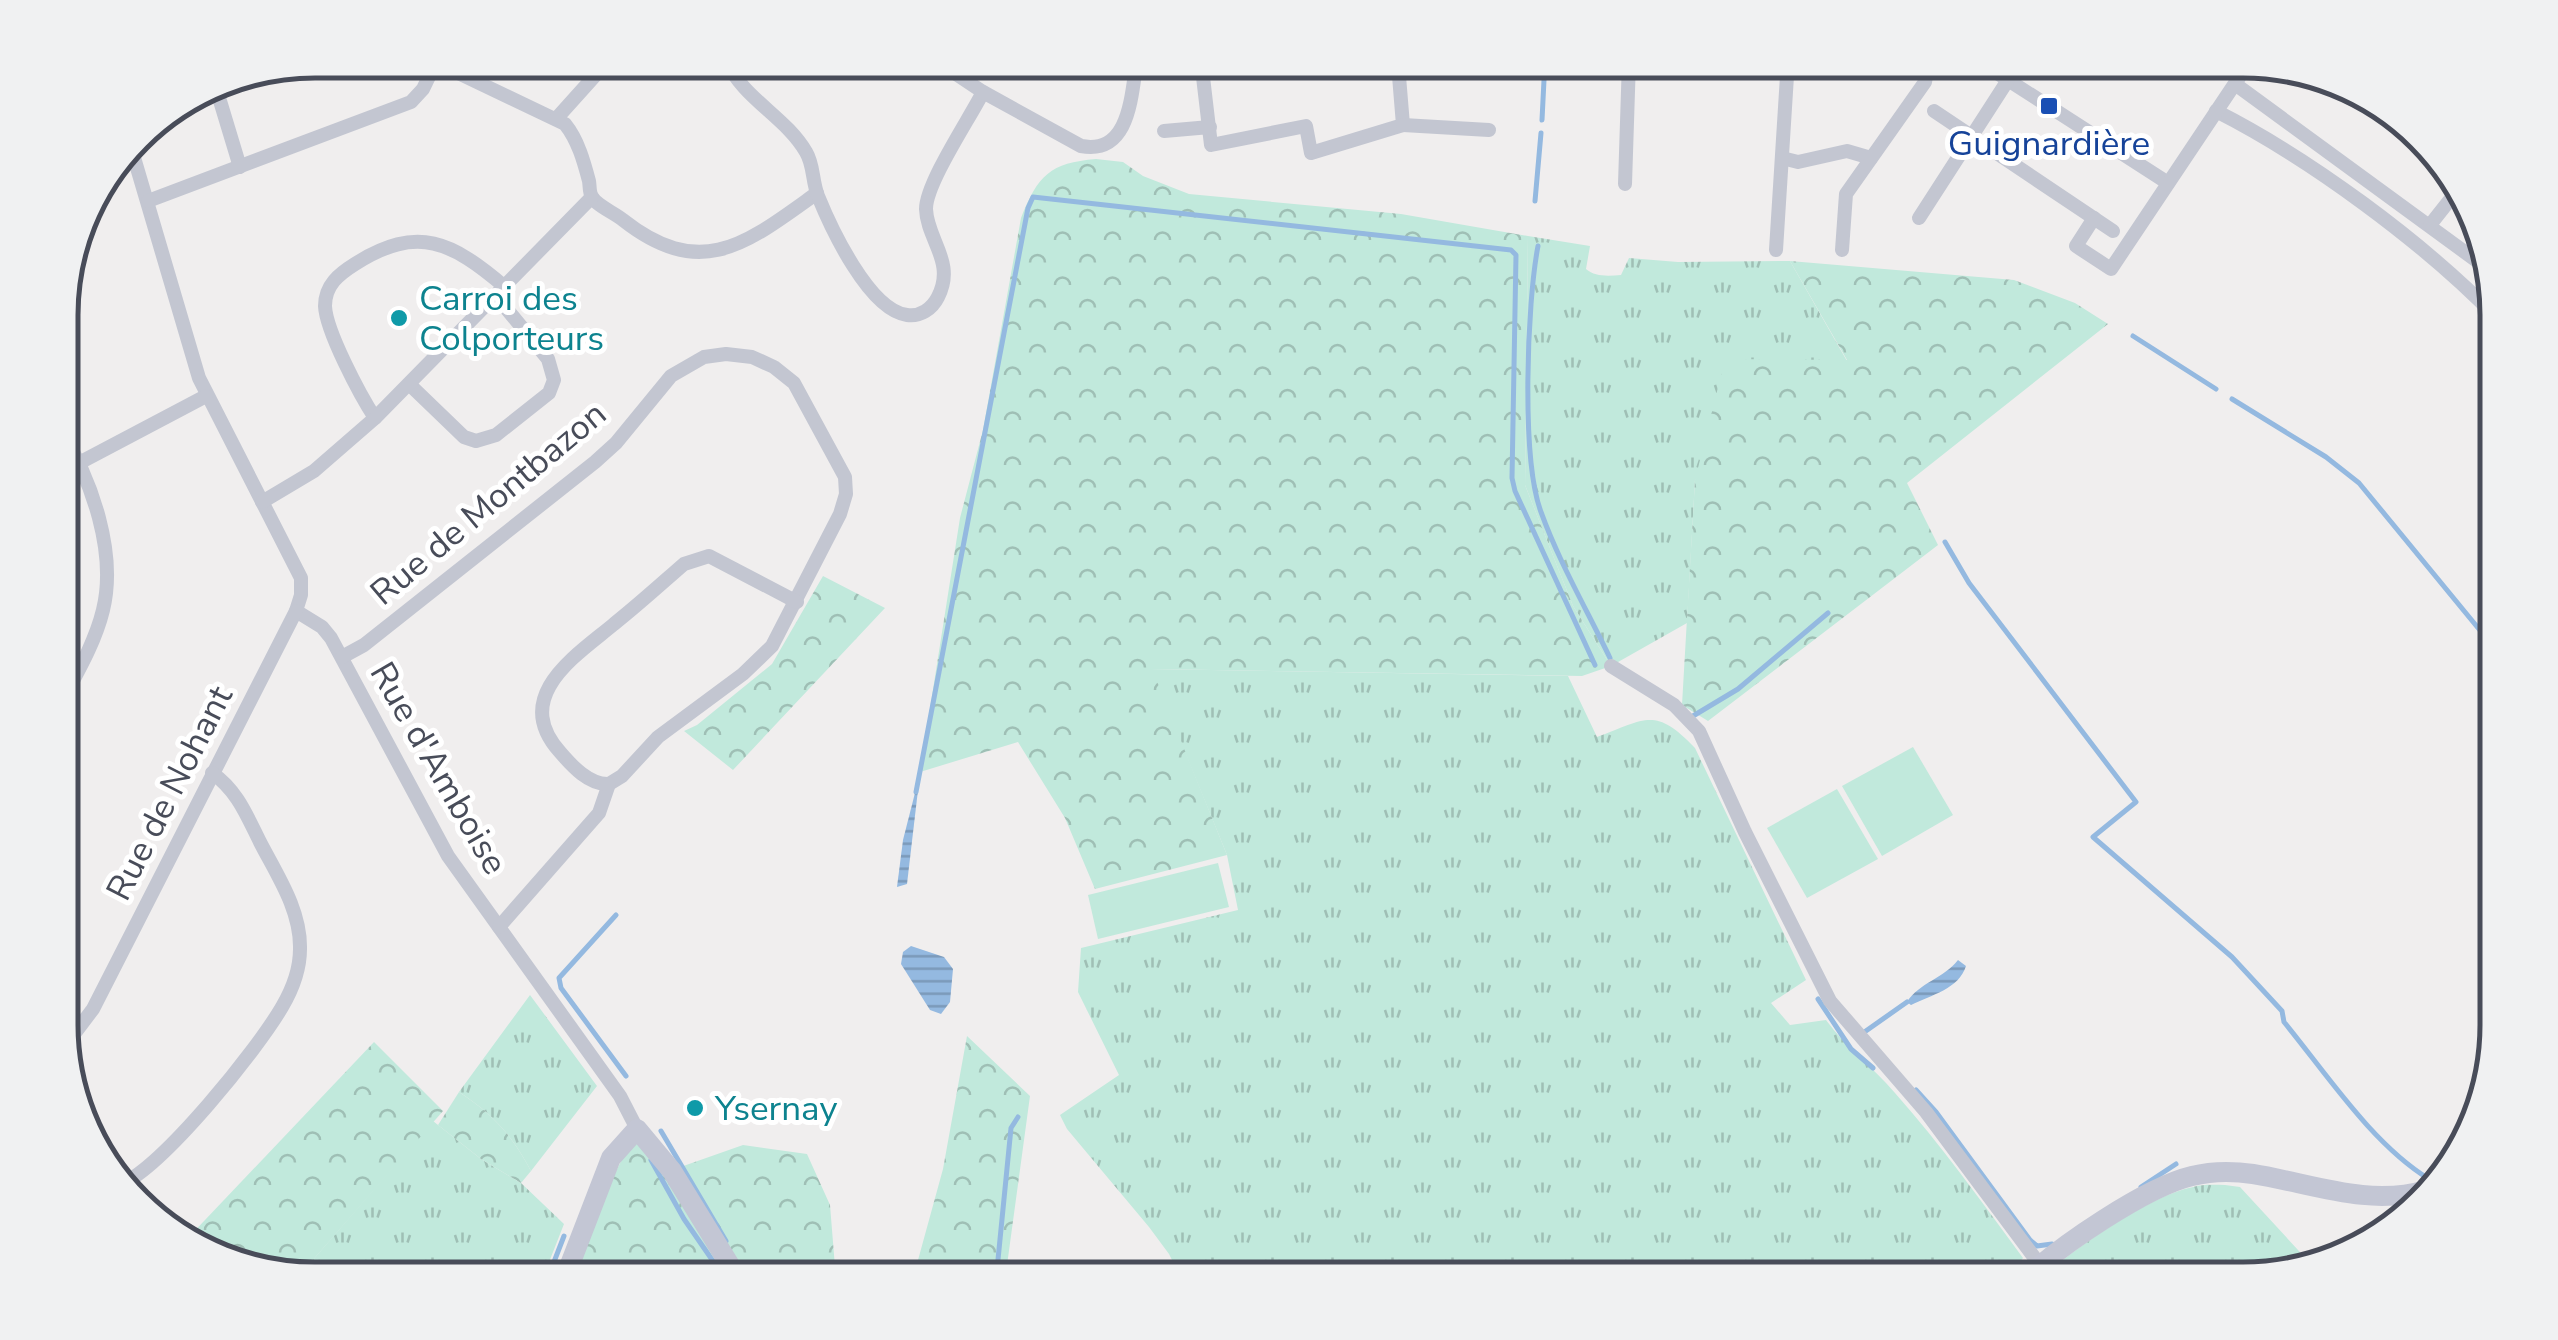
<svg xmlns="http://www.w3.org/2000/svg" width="2558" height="1340" font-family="'Nunito Sans',sans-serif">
<defs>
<pattern id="grass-tufts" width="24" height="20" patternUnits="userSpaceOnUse" patternTransform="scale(2.5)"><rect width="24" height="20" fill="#c1e9dc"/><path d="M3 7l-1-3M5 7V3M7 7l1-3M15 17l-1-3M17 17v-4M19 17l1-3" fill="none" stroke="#9fbfb5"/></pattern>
<pattern id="forest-crowns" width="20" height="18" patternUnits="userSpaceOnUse" patternTransform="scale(2.5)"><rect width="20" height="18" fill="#c1e9dc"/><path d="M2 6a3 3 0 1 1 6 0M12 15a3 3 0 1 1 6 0" fill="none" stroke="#9fbfb5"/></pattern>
<pattern id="water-rules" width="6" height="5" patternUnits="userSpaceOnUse" patternTransform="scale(2.5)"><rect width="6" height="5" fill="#94b9e0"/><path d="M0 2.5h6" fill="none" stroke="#7b99b9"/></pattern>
</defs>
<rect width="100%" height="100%" fill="#f0eeee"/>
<!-- grass -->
<g fill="url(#grass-tufts)">
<path d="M 1528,236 L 1590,246 L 1586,269 C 1595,277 1608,276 1621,275 L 1629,258 L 1678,262 L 1790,261 L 1847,361 L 1695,480 L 1687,623 L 1611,666 L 1573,606 L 1525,485 Z"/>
<path d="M 1151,669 L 1568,676 L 1597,737 C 1646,719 1655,706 1695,748 L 1806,980 L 1771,1003 L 1790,1025 L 1826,1020 C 1846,1048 1873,1067 1895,1093 C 1941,1145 1982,1202 2023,1258 L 2004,1280 L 1182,1280 L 1169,1254 L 1149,1227 L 1067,1129 L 1060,1115 L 1119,1075 L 1078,992 L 1081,948 L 1238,910 L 1227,855 Z"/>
<path d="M 530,995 L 597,1086 L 531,1171 C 511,1134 494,1115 459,1092 Z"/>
<polygon points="433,1121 481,1159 521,1183 564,1224 542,1280 315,1280 299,1276"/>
<path d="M 2225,1185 L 2240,1187 L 2310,1263 L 2260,1279 L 2037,1280 C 2076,1249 2145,1197 2193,1187 C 2203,1184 2215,1185 2225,1185 Z"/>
</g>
<!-- forest -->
<g fill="url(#forest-crowns)">
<path d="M 1096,159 L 1123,162 L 1143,176 L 1189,194 L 1401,214 L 1528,236 L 1525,485 L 1573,606 L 1611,666 L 1582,676 L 1152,669 L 1227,855 L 1095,889 L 1065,818 L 1018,742 L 920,772 L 960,518 L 983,430 L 1021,218 C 1038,175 1050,163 1096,159 Z"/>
<polygon points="1790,261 2014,280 2075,303 2108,324 1907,483 1938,545 1708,721 1682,705 1695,480 1725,359 1847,360"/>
<polygon points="823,576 885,608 733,770 684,731 697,725 772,664"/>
<polygon points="967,1036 1030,1096 1005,1280 562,1280 637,1129 672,1170 743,1145 807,1154 830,1205 835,1267 915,1271 943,1169"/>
<polygon points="374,1042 443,1111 299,1276 201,1253 186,1240"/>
<path d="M 459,1092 C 494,1115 511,1134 531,1171 L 521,1183 L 481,1159 L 438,1125 Z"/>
</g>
<!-- garden -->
<g fill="#c1e9dc">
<polygon points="1913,747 1953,815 1882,856 1842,786"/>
<polygon points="1837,789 1878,859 1807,898 1767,828"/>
<polygon points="1218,863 1229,907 1098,939 1088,895"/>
</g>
<!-- water -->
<g fill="url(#water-rules)">
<polygon points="916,789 918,790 907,884 897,887 903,840"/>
<polygon points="911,946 944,957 953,969 950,1002 941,1014 930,1010 901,964 903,952"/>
<path d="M 1958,960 L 1966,966 C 1959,989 1931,995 1911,1005 L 1907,1002 C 1919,983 1944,978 1958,960 Z"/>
</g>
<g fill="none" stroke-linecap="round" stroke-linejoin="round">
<!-- stream -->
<g stroke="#94b9e0" stroke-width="5">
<polyline points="1542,120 1545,60"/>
<polyline points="1535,201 1541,133"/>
<path d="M 1538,246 C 1527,303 1521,459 1541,512 C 1559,562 1587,610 1610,658"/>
<polyline points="2133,336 2216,389"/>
<polyline points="2232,399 2326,457 2359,483 2497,651"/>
<path d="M 1945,542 L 1969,583 L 2136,802 L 2093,837 L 2232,957 L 2282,1011 L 2284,1022 C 2326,1073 2372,1144 2429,1179"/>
<polyline points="1693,716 1738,689 1828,613"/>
<polyline points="916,792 1028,208 1033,197 1511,250 1516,255 1512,478 1515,491 1595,665"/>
<polyline points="616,915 559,978 561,988 626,1076"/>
<polyline points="1818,999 1851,1049 1873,1068"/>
<polyline points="1863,1033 1907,1002"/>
<polyline points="1916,1090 1936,1112 2030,1240 2037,1246 2052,1244"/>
<polyline points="661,1131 726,1241"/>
<polyline points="651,1160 684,1219 726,1280"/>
<polyline points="2141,1187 2176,1164"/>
<polyline points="547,1280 564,1236"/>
<polyline points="996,1280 1011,1128 1018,1117"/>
</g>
<!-- street -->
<g stroke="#c3c6d1" stroke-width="14">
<path d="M 431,60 L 565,124 C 578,140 584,162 589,181 C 590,186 589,192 592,197 C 597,206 615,213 623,220 C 702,282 747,243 817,193"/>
<path d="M 726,60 C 743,99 785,116 806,152 C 814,165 812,181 818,196 C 831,228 869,310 907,315 C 920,317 932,309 938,297 C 956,262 927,240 926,209 C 926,183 970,118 983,92"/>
<path d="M 935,60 L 983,92 L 1081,146 C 1131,155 1131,94 1137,60"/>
<polyline points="1201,60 1211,145 1306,126 1311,153 1403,125 1398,64"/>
<polyline points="1334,60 1398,64 1433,60"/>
<polyline points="1977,60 2168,183"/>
<polyline points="214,81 240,167"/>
<polyline points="2235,84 2492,272"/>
<polyline points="1934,111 2113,231"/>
<path d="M 2216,111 C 2309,158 2423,242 2496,317"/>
<polyline points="556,119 609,60"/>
<polyline points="1403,125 1489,130"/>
<polyline points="1164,131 1210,127"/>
<polyline points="130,144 199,378 301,578 301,595 296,611 322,627 331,638 448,856 620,1096 637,1129"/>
<polyline points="1782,158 1798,162 1847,151 1871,158"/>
<polyline points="1625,184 1629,60"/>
<polyline points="148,201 411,102 423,89 436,62"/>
<polyline points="1919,218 2008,80"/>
<polyline points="2094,218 2076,246 2111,269 2250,61"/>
<polyline points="2430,225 2460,187"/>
<polyline points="1776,250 1788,60"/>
<polyline points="1842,250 1846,194 1925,82 1929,60"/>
<polyline points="409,384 464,437 476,441 496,435 549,393 554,380 548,359 496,296"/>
<path d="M 375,418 C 360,395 326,331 325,306 C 325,285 339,274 355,264 C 418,224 452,242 505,287"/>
<path d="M 61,431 C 92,480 117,553 103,610 C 95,643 77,673 61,703"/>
<polyline points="79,463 206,396"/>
<polyline points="262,502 314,471 375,418 592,197"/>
<polyline points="342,657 364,645 595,462 616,443 671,376 704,357 726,354 752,357 774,367 794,383 845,477 846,494 840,514 772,646 743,674 658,737 622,776 609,784 599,813 499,927"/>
<polyline points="1611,666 1674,705 1699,731 1745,832 1830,1001 1926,1112 2040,1265"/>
<path d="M 609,784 C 589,785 572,766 560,752 C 510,696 577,655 614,624 C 638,605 661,584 684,564 L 709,556 L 797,602"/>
<polyline points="62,1050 93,1009 296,611"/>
<path d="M 122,1184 C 165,1164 257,1050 282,1007 C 292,990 300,969 300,949 C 301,910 277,875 260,842 C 247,816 237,790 212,773"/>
</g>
<!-- secondary -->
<g stroke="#c3c6d4" stroke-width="20">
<polyline points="564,1280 611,1158 637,1129 672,1171 739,1280"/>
<path d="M 2024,1280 C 2059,1246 2146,1187 2192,1176 C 2212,1171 2233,1171 2253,1174 C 2310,1183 2368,1207 2426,1190"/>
</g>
</g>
<!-- markers -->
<rect fill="#1a4fb4" stroke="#fff" stroke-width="4" x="2039" y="96" width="20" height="20" rx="5"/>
<g fill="#0f9aa8" stroke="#fff" stroke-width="4">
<circle cx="399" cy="318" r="10"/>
<circle cx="695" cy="1108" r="10"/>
</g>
<g text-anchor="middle" stroke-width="10" stroke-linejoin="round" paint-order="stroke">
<!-- transit labels -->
<g font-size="35" fill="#164399" stroke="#fff">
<text x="2049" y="155">Guignardière</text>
</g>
<!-- culture labels -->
<g font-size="35" fill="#0d838f" stroke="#fff" text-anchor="start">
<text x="419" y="310">Carroi des<tspan x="419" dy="40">Colporteurs</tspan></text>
<text x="715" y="1120">Ysernay</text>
</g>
<!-- street labels -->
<g font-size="35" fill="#484c59" stroke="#fff">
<text transform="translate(488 503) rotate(-40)" y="12">Rue de Montbazon</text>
<text transform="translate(439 768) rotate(60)" y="12">Rue d'Amboise</text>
<text transform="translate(169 793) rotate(-63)" y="12">Rue de Nohant</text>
</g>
</g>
<!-- crop -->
<path d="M0 0H2558V1340H0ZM315 78H2243A237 237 0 0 1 2480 315V1025A237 237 0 0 1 2243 1262H315A237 237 0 0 1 78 1025V315A237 237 0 0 1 315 78Z" fill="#f0f1f2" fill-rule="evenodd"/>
<path fill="none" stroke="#484c59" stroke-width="5" d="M315 78H2243A237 237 0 0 1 2480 315V1025A237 237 0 0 1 2243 1262H315A237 237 0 0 1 78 1025V315A237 237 0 0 1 315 78Z"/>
</svg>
